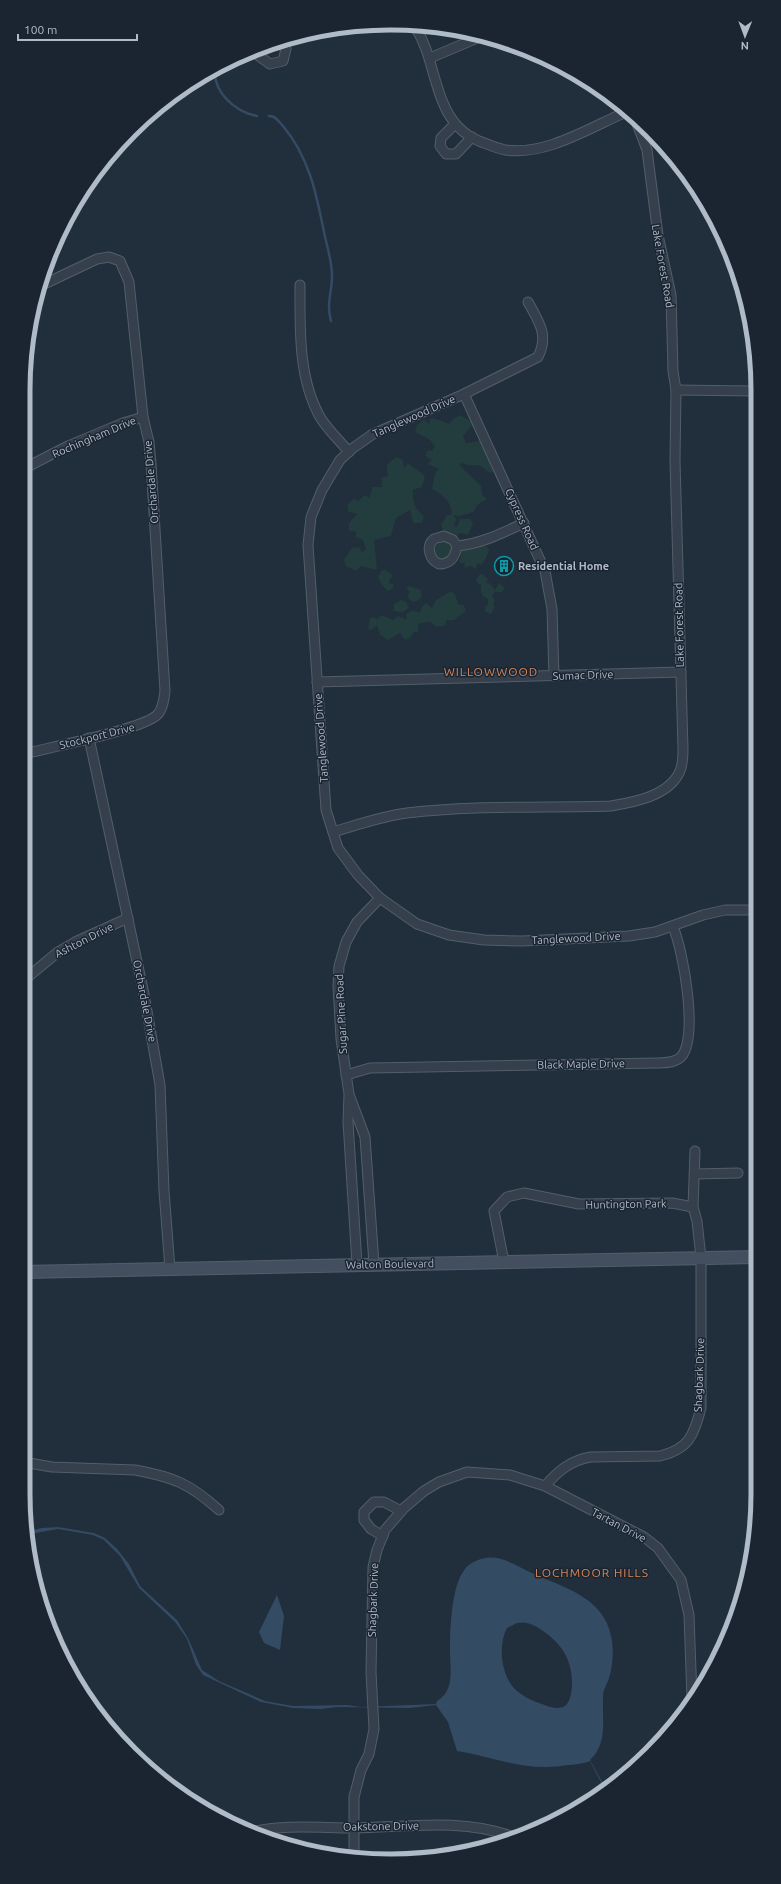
<svg xmlns="http://www.w3.org/2000/svg" width="781" height="1884" font-family="Ubuntu,sans-serif">
<rect width="100%" height="100%" fill="#212e3c"/>
<!-- green -->
<g fill="#233c3d">
<path d="M 460,415 L 474,423 L 463,436 L 466,443 L 480,441 L 494,471 L 490,473 L 479,465 L 468,465 L 461,463 L 459,465 L 481,486 L 482,495 L 487,499 L 477,505 L 474,512 L 459,516 L 453,515 L 456,519 L 454,525 L 457,527 L 460,519 L 470,519 L 473,524 L 468,535 L 460,533 L 455,537 L 443,531 L 441,525 L 447,515 L 452,515 C 450,500 445,496 432,489 L 435,473 L 439,469 L 427,464 L 432,460 L 425,456 L 428,450 L 432,451 L 435,446 L 429,439 L 415,432 L 417,425 L 424,419 L 429,424 L 430,419 L 434,418 L 449,424 L 453,419 Z"/>
<path d="M 397,457 L 403,460 L 404,468 L 408,463 L 425,476 L 422,487 L 413,490 C 413,502 414,508 424,516 L 422,523 L 413,523 L 410,510 L 396,518 L 391,536 L 374,540 L 377,569 L 372,569 L 361,566 L 356,571 L 346,566 L 344,560 L 352,548 L 359,547 L 362,553 L 366,549 L 363,540 L 355,537 L 357,532 L 349,531 L 349,523 L 357,514 L 348,511 L 348,504 L 354,499 L 358,501 L 365,495 L 369,498 L 373,487 L 382,487 L 381,478 L 388,476 C 385,465 387,463 397,457 Z"/>
<polygon points="448,539 453,543 452,553 442,562 432,554 435,545 437,545 442,540"/>
<polygon points="465,540 482,543 483,546 487,546 489,550 486,558 481,565 478,563 475,569 471,566 464,568 465,561 462,564 459,562 461,557 459,550"/>
<path d="M 385,570 L 394,576 L 390,579 L 389,583 L 393,584 L 394,587 L 389,591 C 383,588 378,580 378,575 L 381,574 L 380,571 Z"/>
<path d="M 480,574 L 483,574 L 488,580 L 486,583 L 489,583 L 495,590 L 499,583 L 505,588 L 501,593 L 495,591 L 492,597 L 495,600 L 493,604 L 495,607 L 491,614 L 485,612 L 485,607 L 488,605 L 488,599 C 481,596 480,593 481,585 L 478,584 L 476,579 Z"/>
<polygon points="409,586 421,590 422,596 419,600 413,602 408,598 409,591 406,589"/>
<polygon points="451,591 455,594 458,604 464,605 466,611 454,620 446,620 446,625 437,627 430,622 419,623 418,632 414,632 410,638 405,640 400,633 388,640 380,635 377,625 371,630 368,629 370,618 374,617 377,619 382,615 393,620 398,616 407,620 406,614 413,610 420,613 422,607 426,603 432,608 436,600"/>
<polygon points="401,600 406,602 409,608 403,612 394,611 394,604"/>
</g>
<!-- water -->
<g fill="#344b64" fill-rule="evenodd">
<path d="M 58,1527 L 94,1533 L 105,1538 L 117,1549 L 129,1564 L 140,1586 L 177,1620 L 188,1638 L 202,1670 L 219,1681 L 265,1701 L 293,1706 L 347,1705 L 361,1707 L 436,1704 L 437,1701 C 455,1691 450,1669 450,1651 C 450,1630 451,1586 465,1569 C 469,1563 479,1559 486,1558 C 501,1555 519,1567 532,1573 C 562,1587 604,1597 611,1636 C 614,1648 613,1666 609,1678 C 607,1685 603,1689 603,1697 C 602,1719 608,1744 590,1760 L 606,1789 L 605,1790 L 590,1761 C 583,1764 577,1764 569,1765 C 524,1772 499,1758 457,1751 L 448,1722 L 436,1705 L 410,1708 L 337,1707 L 321,1709 L 293,1708 L 261,1702 L 203,1675 L 196,1665 L 187,1639 L 175,1622 L 139,1588 L 120,1556 L 104,1540 L 93,1535 L 58,1529 L 30,1534 L 29,1531 L 42,1528 ZM 517,1623 C 527,1621 535,1625 543,1631 C 562,1644 573,1661 572,1686 C 571,1693 571,1701 565,1706 C 558,1710 549,1707 542,1704 C 532,1701 520,1695 513,1687 C 501,1673 498,1644 507,1628 Z"/>
<polygon points="277,1595 284,1616 280,1650 264,1643 259,1632"/>
</g>
<g fill="none" stroke-linecap="round" stroke-linejoin="round">
<!-- stream -->
<g stroke="#344b64" stroke-width="2.5">
<path d="M 215,69 C 213,92 235,112 257,116"/>
<path d="M 269,116 C 275,115 279,122 283,126 C 310,158 317,197 325,237 C 328,249 332,263 332,276 C 332,293 326,303 331,321"/>
</g>
<!-- minor casing -->
<g stroke="#535e6a" stroke-width="11">
<g id="minor">
<path d="M 414,25 C 431,51 432,78 444,105 C 451,121 462,134 479,141 C 487,144 496,148 505,150 C 546,156 589,128 626,112"/>
<polyline points="245,54 256,54 265,47"/>
<polyline points="256,54 270,64 283,61 286,49 279,42"/>
<polyline points="430,58 482,36"/>
<polyline points="455,124 441,138 440,146 446,154 456,154 472,137"/>
<path d="M 300,285 C 300,328 298,378 320,417 C 327,429 340,441 349,452"/>
<path d="M 528,302 C 539,322 549,335 538,357 L 464,394 L 373,434 L 353,448 L 340,460 L 322,490 L 311,517 L 308,545 L 326,810 L 338,848 L 358,875 L 380,898 L 417,924 L 449,935 L 484,940 L 522,941 L 629,936 L 655,932 L 703,915 L 725,910 L 756,910"/>
<polyline points="676,390 755,391"/>
<polyline points="464,394 545,571 552,609 554,676"/>
<polyline points="23,469 68,446 123,423 143,417"/>
<path d="M 457,546 L 453,540 L 444,536 C 441,537 437,538 434,539 C 425,546 430,560 439,564 C 451,564 455,557 457,546 C 481,544 502,533 524,523"/>
<polyline points="317,682 681,672"/>
<polyline points="89,738 144,994 160,1085 164,1191 170,1269"/>
<path d="M 23,754 C 47,748 146,729 158,714 C 163,708 164,699 165,691 L 151,464 L 149,442 L 143,417 L 129,282 L 120,261 L 109,257 L 97,259 L 40,286"/>
<path d="M 333,832 C 357,825 382,816 407,813 C 474,805 543,808 611,806 C 635,802 669,796 680,771 C 683,764 683,756 683,749 L 675,460 L 676,390 L 673,371 L 671,295 L 658,235 L 647,150 L 636,121"/>
<polyline points="23,981 58,952 77,941 128,918"/>
<path d="M 346,1075 L 370,1068 L 658,1063 C 665,1063 676,1062 681,1057 C 699,1038 683,949 673,927"/>
<polyline points="350,1097 365,1137 374,1264"/>
<polyline points="695,1174 738,1173"/>
<polyline points="693,1207 695,1151"/>
<polyline points="357,1264 348,1122 349,1094 341,1039 338,986 339,966 346,942 357,922 380,898"/>
<path d="M 23,1462 L 52,1467 L 135,1470 C 174,1477 190,1484 219,1510"/>
<polyline points="545,1486 644,1537 658,1548 681,1580 689,1615 692,1699"/>
<polyline points="383,1536 371,1529 364,1520 364,1512 374,1502 384,1502 401,1511"/>
<path d="M 251,1832 C 286,1824 319,1828 354,1828 C 406,1827 461,1818 511,1836"/>
<path d="M 354,1857 L 354,1797 L 361,1770 L 369,1754 L 374,1729 L 371,1672 L 373,1567 L 377,1550 L 385,1530 L 404,1508 L 424,1491 L 439,1482 L 467,1472 L 510,1475 L 545,1486 C 558,1471 571,1460 591,1457 L 660,1456 C 689,1449 694,1435 701,1408 L 701,1258 L 697,1221 L 693,1207 L 672,1203 L 579,1204 L 524,1193 L 507,1197 L 494,1211 L 504,1262"/>
</g>
</g>
<!-- secondary casing -->
<g stroke="#535e6a" stroke-width="14">
<polyline id="secondary" points="23,1272 757,1257"/>
</g>
<!-- minor -->
<use href="#minor" stroke="#35404c" stroke-width="9"/>
<!-- secondary -->
<use href="#secondary" stroke="#434f5f" stroke-width="12"/>
</g>
<!-- icons -->
<defs>
<g id="building-ring" transform="scale(1)"><circle r="9.5" fill="#1a2531" stroke="#0f9aa8" stroke-width="1.5"/><path d="M-4-6H4V6H1V3H-1V6H-4ZM-2.5-4.3h1.7v1.8h-1.7ZM.8-4.3h1.7v1.8H.8ZM-2.5-1h1.7V.8h-1.7ZM.8-1h1.7V.8H.8Z" fill="#0f9aa8"/></g>
</defs>
<g fill-rule="evenodd">
<use href="#building-ring" x="504" y="566"/>
</g>
<g text-anchor="middle" stroke-width="3" stroke-linejoin="round" paint-order="stroke">
<!-- street labels -->
<g font-size="11" fill="#b0bbc8" stroke="#1a2531">
<text transform="translate(663 266) rotate(80)" y="4">Lake Forest Road</text>
<text transform="translate(414 416) rotate(-24)" y="4">Tanglewood Drive</text>
<text transform="translate(94 437) rotate(-23)" y="4">Rochingham Drive</text>
<text transform="translate(151 482) rotate(-95)" y="4">Orchardale Drive</text>
<text transform="translate(522 519) rotate(66)" y="4">Cypress Road</text>
<text transform="translate(679 625) rotate(-91)" y="4">Lake Forest Road</text>
<text transform="translate(583 675) rotate(-2)" y="4">Sumac Drive</text>
<text transform="translate(97 736) rotate(-14)" y="4">Stockport Drive</text>
<text transform="translate(321 738) rotate(-94)" y="4">Tanglewood Drive</text>
<text transform="translate(576 938) rotate(-3)" y="4">Tanglewood Drive</text>
<text transform="translate(84 940) rotate(-27)" y="4">Ashton Drive</text>
<text transform="translate(145 1001) rotate(79)" y="4">Orchardale Drive</text>
<text transform="translate(341 1014) rotate(-93)" y="4">Sugar Pine Road</text>
<text transform="translate(581 1064) rotate(-1)" y="4">Black Maple Drive</text>
<text transform="translate(626 1204) rotate(-1)" y="4">Huntington Park</text>
<text transform="translate(390 1264) rotate(-1)" y="4">Walton Boulevard</text>
<text transform="translate(699 1375) rotate(-88)" y="4">Shagbark Drive</text>
<text transform="translate(619 1525) rotate(28)" y="4">Tartan Drive</text>
<text transform="translate(373 1600) rotate(-88)" y="4">Shagbark Drive</text>
<text transform="translate(381 1826) rotate(-1)" y="4">Oakstone Drive</text>
</g>
<!-- poi labels -->
<g font-size="11" font-weight="bold" fill="#b0bbc8" stroke="#1a2531" text-anchor="start">
<text x="518" y="570">Residential Home</text>
</g>
<!-- neighbourhood labels -->
<g font-size="12" letter-spacing="1" fill="#d9885a" stroke="#1a2531">
<text x="491" y="676">WILLOWWOOD</text>
<text x="592" y="1577">LOCHMOOR HILLS</text>
</g>
</g>
<!-- crop -->
<path d="M0 0H781V1884H0ZM390 30H391A360 360 0 0 1 751 390V1494A360 360 0 0 1 391 1854H390A360 360 0 0 1 30 1494V390A360 360 0 0 1 390 30Z" fill="#1a2531" fill-rule="evenodd"/>
<path fill="none" stroke="#b0bbc8" stroke-width="5" d="M390 30H391A360 360 0 0 1 751 390V1494A360 360 0 0 1 391 1854H390A360 360 0 0 1 30 1494V390A360 360 0 0 1 390 30Z"/>
<!-- north arrow -->
<g transform="translate(745 36) rotate(181)" stroke="#1a2531" stroke-width="3" paint-order="stroke">
<path d="M0-3L7 15L0 10L-7 15Z" fill="#b0bbc8"/>
<text y="-6" font-size="11" font-weight="bold" text-anchor="middle" fill="#b0bbc8">N</text>
</g>
<!-- scale -->
<path d="M18 34v6h119v-6" fill="none" stroke="#b0bbc8" stroke-width="2"/>
<text x="24" y="34" font-size="12" fill="#b0bbc8" stroke="#1a2531" stroke-width="3" paint-order="stroke">100 m</text>
</svg>
